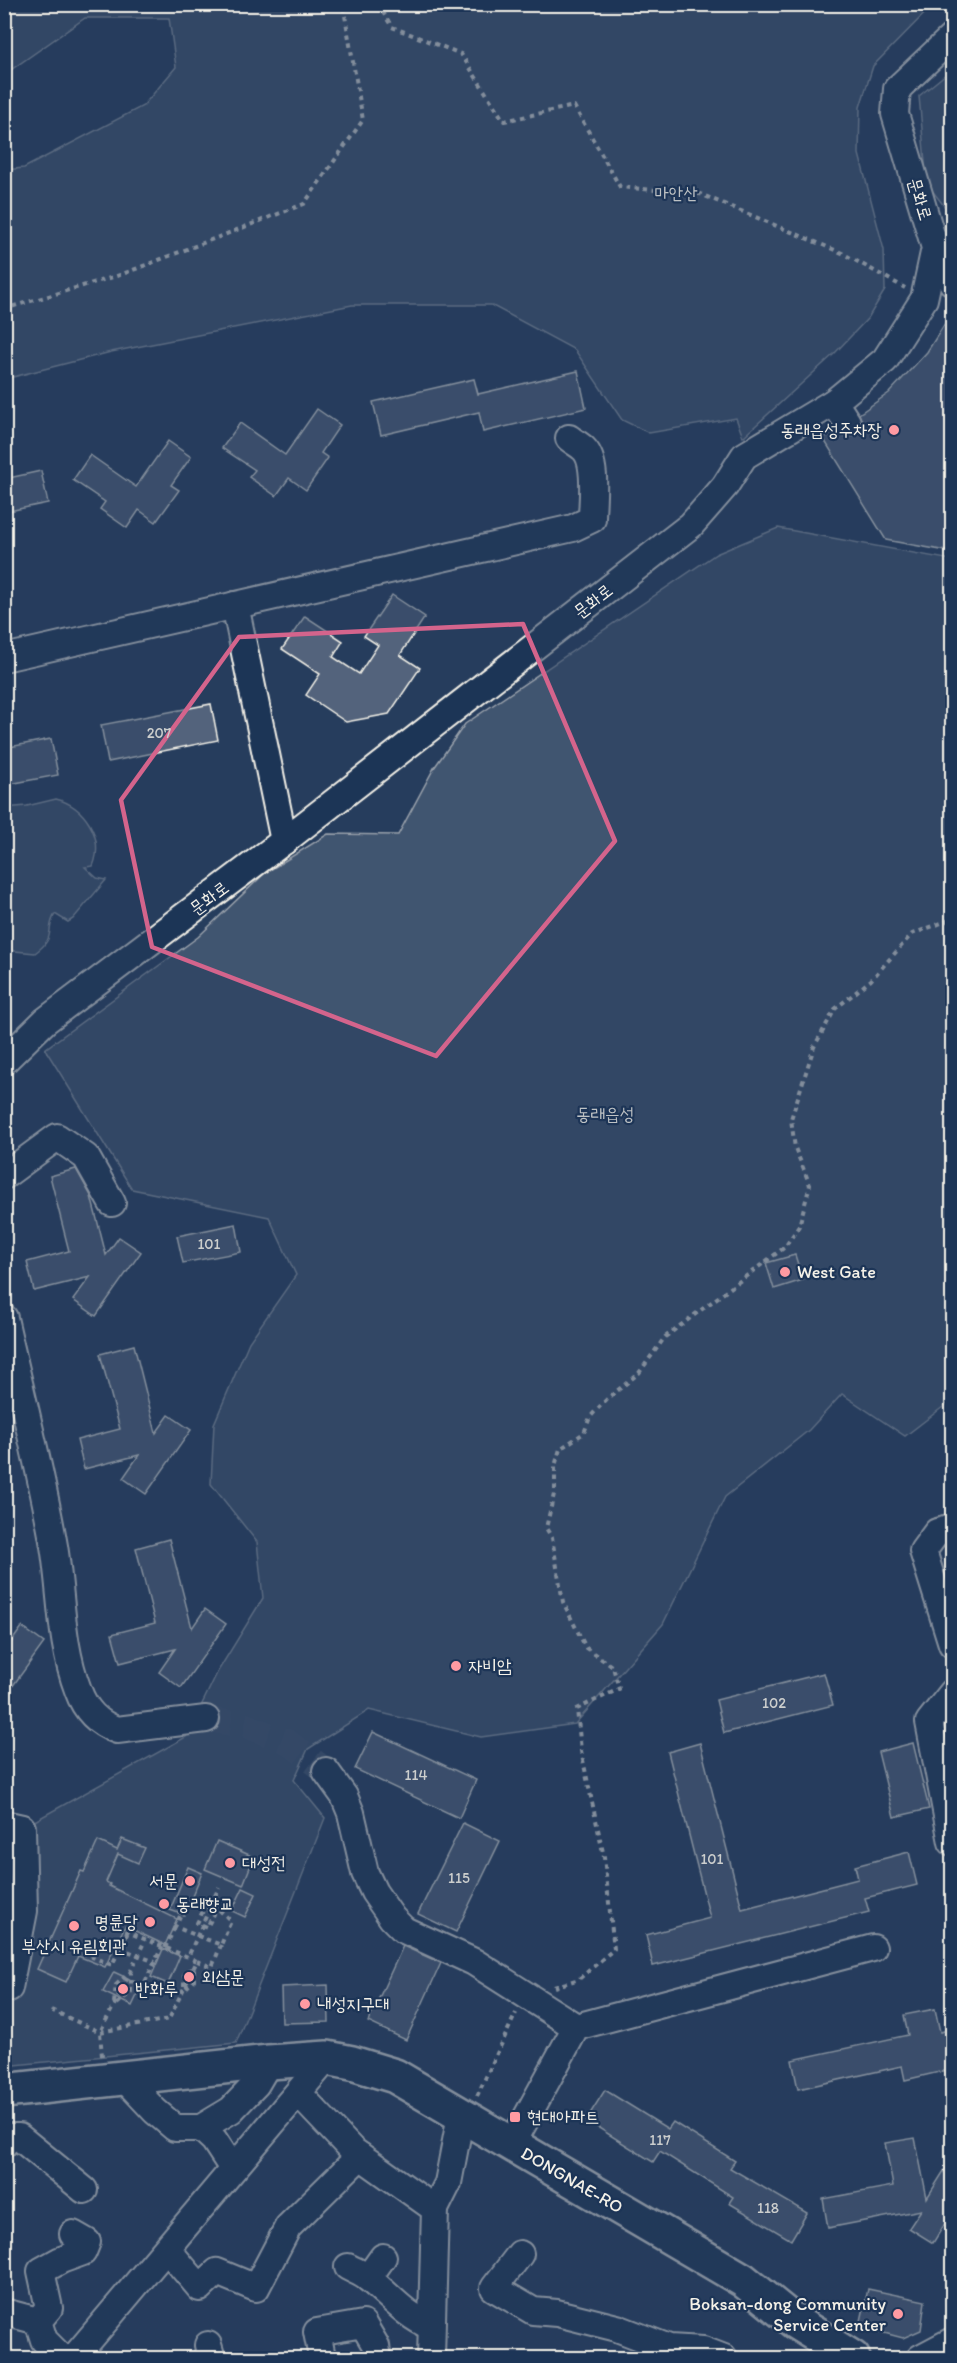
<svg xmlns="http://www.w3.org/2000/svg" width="957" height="2363" font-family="Itim,'Poor Story',sans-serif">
<rect width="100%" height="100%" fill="#263d5d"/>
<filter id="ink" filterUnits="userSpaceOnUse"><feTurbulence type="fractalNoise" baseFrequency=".0167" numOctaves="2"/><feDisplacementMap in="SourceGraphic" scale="12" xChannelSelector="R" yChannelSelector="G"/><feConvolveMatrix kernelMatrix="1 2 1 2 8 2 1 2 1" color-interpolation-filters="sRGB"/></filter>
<g filter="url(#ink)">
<!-- built -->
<polygon fill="#334966" points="5,1824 22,1828 9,1988 5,2008"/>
<!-- green -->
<g fill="#40546f" stroke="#9aa2ac" stroke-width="1.5">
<polygon points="5,4 933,4 933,5 873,66 860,107 859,154 884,250 885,290 868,318 834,354 743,437 736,418 649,433 622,420 575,350 491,305 352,305 111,352 5,379 5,170 24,168 143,106 176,67 169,18 85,18 5,74"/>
<polygon points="952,69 952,216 927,184 919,96"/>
<polygon points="778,528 952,560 952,1400 905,1436 842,1394 809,1430 725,1497 663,1624 575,1724 481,1737 369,1710 308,1749 294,1780 325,1818 236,2043 5,2066 5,2008 9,1988 22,1828 186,1737 218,1671 263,1598 257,1542 211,1484 214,1424 249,1342 296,1275 269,1217 132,1189 45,1049 198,937 265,873 328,834 398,835 434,768 465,724 716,554"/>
<path d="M 56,799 C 84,806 105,837 93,866 L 85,867 L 97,878 L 106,880 L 73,919 L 68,922 L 55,914 C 45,931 57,937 35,953 L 5,950 L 5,808 L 27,806 Z"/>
</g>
<!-- building -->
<g fill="#52647b" stroke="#f4f1e8" stroke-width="1.5">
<polygon points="952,312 952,552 886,540 823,438 835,431 841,436 847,437 856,434 860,429 862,422 859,414 889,393 927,352"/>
<polygon points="578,371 586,408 483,432 479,412 381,435 373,402 474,379 478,394"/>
<polygon points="317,409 340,425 321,453 328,458 306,490 289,478 276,496 249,477 255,470 222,448 240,423 285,455"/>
<polygon points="168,441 191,457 171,485 179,490 156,522 139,510 127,528 100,509 105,502 73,480 90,455 136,487"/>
<polygon points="41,471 48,503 4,512 4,479"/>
<polygon points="392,595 425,617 400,655 420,668 389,714 346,722 306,695 320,674 282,649 305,616 343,641 333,657 359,674 378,645 364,636"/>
<polygon points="211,704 218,740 108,762 101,725"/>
<polygon points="51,739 58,775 4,785 4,748"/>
<polygon points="76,1169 91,1196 106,1255 119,1237 141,1252 96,1316 73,1300 90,1277 34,1291 27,1262 69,1251 50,1176"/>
<polygon points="236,1224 241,1252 183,1263 177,1236"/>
<polygon points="795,1255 803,1280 774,1289 766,1263"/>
<polygon points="134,1345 156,1433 169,1415 191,1430 146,1494 123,1478 139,1455 84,1469 77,1440 120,1429 100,1354"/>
<polygon points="169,1539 192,1628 205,1609 226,1624 181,1688 159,1672 175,1649 120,1663 112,1634 155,1623 136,1548"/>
<polygon points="22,1627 44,1643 4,1698 4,1652"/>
<polygon points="824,1673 833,1705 724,1733 716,1700"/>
<polygon points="373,1732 476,1780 459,1818 355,1769"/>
<polygon points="700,1743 742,1909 858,1879 855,1866 909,1852 917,1885 865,1898 869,1912 653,1966 646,1935 710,1918 668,1752"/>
<polygon points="913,1743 929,1809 894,1817 878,1752"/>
<polygon points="463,1823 500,1841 456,1932 418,1914"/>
<polygon points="122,1839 145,1848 138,1863 118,1854 106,1882 110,1884 109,1886 177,1919 165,1945 125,1926 105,1967 78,1956 66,1982 37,1969 81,1871 84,1872 98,1841 117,1850"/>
<polygon points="217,1841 254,1857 243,1885 205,1869"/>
<polygon points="188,1867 202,1873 184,1915 170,1910"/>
<polygon points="243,1888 256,1894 245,1917 232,1911"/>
<polygon points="403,1946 441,1963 406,2040 368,2022"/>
<polygon points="163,1949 180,1956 168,1984 151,1977"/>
<polygon points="114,1972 142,1985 132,2006 103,1992"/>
<polygon points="328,1985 329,2022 282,2023 281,1987"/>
<polygon points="935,2009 940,2032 952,2029 952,2069 905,2080 902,2066 798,2089 792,2060 908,2035 904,2015"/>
<polygon points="605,2090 668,2129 673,2122 735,2161 730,2168 807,2213 791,2240 729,2203 733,2197 660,2151 653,2162 586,2120"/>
<polygon points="915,2138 927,2198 952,2158 952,2212 933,2243 909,2228 921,2210 828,2228 823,2199 893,2186 885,2143"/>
<polygon points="868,2289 925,2301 921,2330 903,2338 869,2329 861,2321"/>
</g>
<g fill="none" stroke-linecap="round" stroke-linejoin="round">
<!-- minor-tunnel -->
<polyline stroke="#455872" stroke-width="26" stroke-dasharray="26 13" stroke-linecap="butt" points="206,1719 247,1726 288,1742 326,1771"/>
<!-- minor casing -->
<g stroke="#f4f1e8" stroke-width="30">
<g id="minor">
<polyline points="935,248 952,282"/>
<polyline points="834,402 847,422"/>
<polyline points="235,605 284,841"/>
<path d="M 4,658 L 573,528 L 592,519 C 592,501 598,463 584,449 C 580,445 574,442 569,438"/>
<polyline points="4,1061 45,1021 284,841 691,525 725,486 744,456 834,402 885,360 924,299 935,248 895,114 897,89 952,37"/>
<polyline points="4,1176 57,1137 86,1157 112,1203"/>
<path d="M 4,1318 C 21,1394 41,1470 54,1546 C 62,1594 60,1643 78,1690 C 85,1710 97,1723 117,1730 L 206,1719"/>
<polyline points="952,1528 937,1532 923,1551 952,1644"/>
<polyline points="952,1693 929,1722 952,1842"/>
<polyline points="326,1771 344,1796 351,1813 365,1873 374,1892 392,1918 404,1930 474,1962 576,2027"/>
<polyline points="4,1824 22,1828 24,1911 9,1988"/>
<polyline points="124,2078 155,2111 175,2128 201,2128 231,2110 256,2084 269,2062"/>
<polyline points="298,2093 352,2150 435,2209 431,2358"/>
<polyline points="201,2128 214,2140 233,2169"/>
<polyline points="4,2144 7,2137 19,2137 84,2190"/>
<polyline points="512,2144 576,2027 873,1948"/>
<polyline points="435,2209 448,2183 461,2115"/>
<polyline points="167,2249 200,2288 217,2272 256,2288 288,2227 360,2156"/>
<polyline points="520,2254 494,2288 533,2311 557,2313 617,2328 669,2348 703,2350 724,2358"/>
<path d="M 348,2267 C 355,2271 364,2274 369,2279 C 390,2296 405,2315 430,2326"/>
<polyline points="368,2278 383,2257"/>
<polyline points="4,2312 38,2321"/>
<polyline points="321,2352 317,2332 363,2324 376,2346 378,2358"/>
<polyline points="62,2358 44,2340 38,2321 49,2308 41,2271 61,2260 83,2252 87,2242 73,2234"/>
<polyline points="74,2358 327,2058"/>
<polyline points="206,2358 211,2355 208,2345"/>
<polyline points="920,2358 952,2341"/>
</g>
</g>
<!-- major casing -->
<g stroke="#f4f1e8" stroke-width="38">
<polyline id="major" points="4,2091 269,2062 327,2058 352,2063 395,2076 743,2280 795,2322 853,2358"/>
</g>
<!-- path -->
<g stroke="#f4f1e8" stroke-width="4" stroke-dasharray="4.5 4.5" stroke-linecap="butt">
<polyline points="378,4 392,27 461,54 504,121 574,106 620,187 700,194 842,253 905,288"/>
<polyline points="4,309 120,275 304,204 363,120 343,4"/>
<polygon points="186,1903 212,1903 231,1921 221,1945 175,1927"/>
<polygon points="212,1903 214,1914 207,1927 197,1923 204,1909"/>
<polyline points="125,1931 188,1957 219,1887"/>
<polyline points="120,1948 155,1962"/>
<polyline points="165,1948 175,1927"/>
<polyline points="82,1953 112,1965 128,1932"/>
<polyline points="197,1961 212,1967 221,1945"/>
<polyline points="145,1982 162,1947"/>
<polyline points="184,1986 184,1975 192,1968"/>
<polyline points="554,1987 579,1979 614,1949 604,1857 581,1751 577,1709 619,1689 613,1667 586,1648 563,1602 552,1538 546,1528 555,1490 555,1466 560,1449 584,1433 590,1417 607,1399 639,1373 665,1337 785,1247 799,1226 810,1185 795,1148 791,1119 814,1047 835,1009 871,980 912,934 952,919"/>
<polyline points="186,1988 194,1980 194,1969"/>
<polyline points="114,2003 116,1985 128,1974"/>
<polyline points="117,2004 131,1992 131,1973"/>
<polyline points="51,2010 100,2032 169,2019 197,1961 188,1957"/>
<polyline points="102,2056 100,2032 123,1988 145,1940"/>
<polyline points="477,2096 516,2013"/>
</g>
<!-- minor -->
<use href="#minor" stroke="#1d3557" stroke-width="26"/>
<!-- major -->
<use href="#major" stroke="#1d3557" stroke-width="33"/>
</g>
</g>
<!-- marked area -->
<path d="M0 0H957V2363H0ZM 523,624 L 615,841 L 436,1056 L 152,947 L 121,800 L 239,637 Z" fill="#263d5d" fill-opacity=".55" fill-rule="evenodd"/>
<path fill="none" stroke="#d4648c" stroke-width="4.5" stroke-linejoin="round" d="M 523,624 L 615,841 L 436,1056 L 152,947 L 121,800 L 239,637 Z"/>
<!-- markers -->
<g fill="#ff9aa2" stroke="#1d3557" stroke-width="2">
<circle cx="894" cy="430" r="6"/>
<circle cx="785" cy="1272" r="6"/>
<circle cx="456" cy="1666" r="6"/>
<circle cx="230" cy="1863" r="6"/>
<circle cx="190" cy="1881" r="6"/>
<circle cx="164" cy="1904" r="6"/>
<circle cx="150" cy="1922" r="6"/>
<circle cx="74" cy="1926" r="6"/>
<circle cx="189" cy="1977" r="6"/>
<circle cx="123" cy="1989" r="6"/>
<circle cx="305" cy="2004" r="6"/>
<rect x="509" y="2111" width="12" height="12" rx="3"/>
<circle cx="898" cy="2314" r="6"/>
</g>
<g text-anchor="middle" stroke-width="4.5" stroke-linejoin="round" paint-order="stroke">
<!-- number labels -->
<g font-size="15" fill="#cccecd">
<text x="159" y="738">207</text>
<text x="209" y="1249">101</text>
<text x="774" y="1708">102</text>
<text x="416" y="1780">114</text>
<text x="712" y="1864">101</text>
<text x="459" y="1883">115</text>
<text x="660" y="2145">117</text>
<text x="768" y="2213">118</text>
</g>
<!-- park labels -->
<g font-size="18" fill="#bec2c4" stroke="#1d3557">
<text x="676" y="199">마안산</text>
<text x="605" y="1120">동래읍성</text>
</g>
<!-- street labels -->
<g font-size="18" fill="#f4f1e8" stroke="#1d3557">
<text transform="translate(920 199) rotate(73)" y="6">문화로</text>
<text transform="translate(593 601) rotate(-38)" y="6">문화로</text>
<text transform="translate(209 898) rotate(-37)" y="6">문화로</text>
<text transform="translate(572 2180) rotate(30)" y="6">DONGNAE-RO</text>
</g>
<!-- poi labels -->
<g font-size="18" fill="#f4f1e8" stroke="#1d3557" text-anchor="start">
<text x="882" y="436" text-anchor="end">동래읍성주차장</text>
<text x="797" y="1278">West Gate</text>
<text x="468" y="1672">자비암</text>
<text x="242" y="1869">대성전</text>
<text x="178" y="1887" text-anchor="end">서문</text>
<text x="176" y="1910">동래향교</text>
<text x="138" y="1928" text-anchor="end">명륜당</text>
<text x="74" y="1952" text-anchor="middle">부산시 유림회관</text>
<text x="201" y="1983">외삼문</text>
<text x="135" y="1995">반화루</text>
<text x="317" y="2010">내성지구대</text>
<text x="527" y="2123">현대아파트</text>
<text x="886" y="2310" text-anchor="end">Boksan-dong Community<tspan x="886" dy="21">Service Center</tspan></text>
</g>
</g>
<!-- margin -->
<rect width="957" height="2363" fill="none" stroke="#1d3557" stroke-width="24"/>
<rect x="12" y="12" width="933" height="2339" fill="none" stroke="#f4f1e8" stroke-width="2" filter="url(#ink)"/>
</svg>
